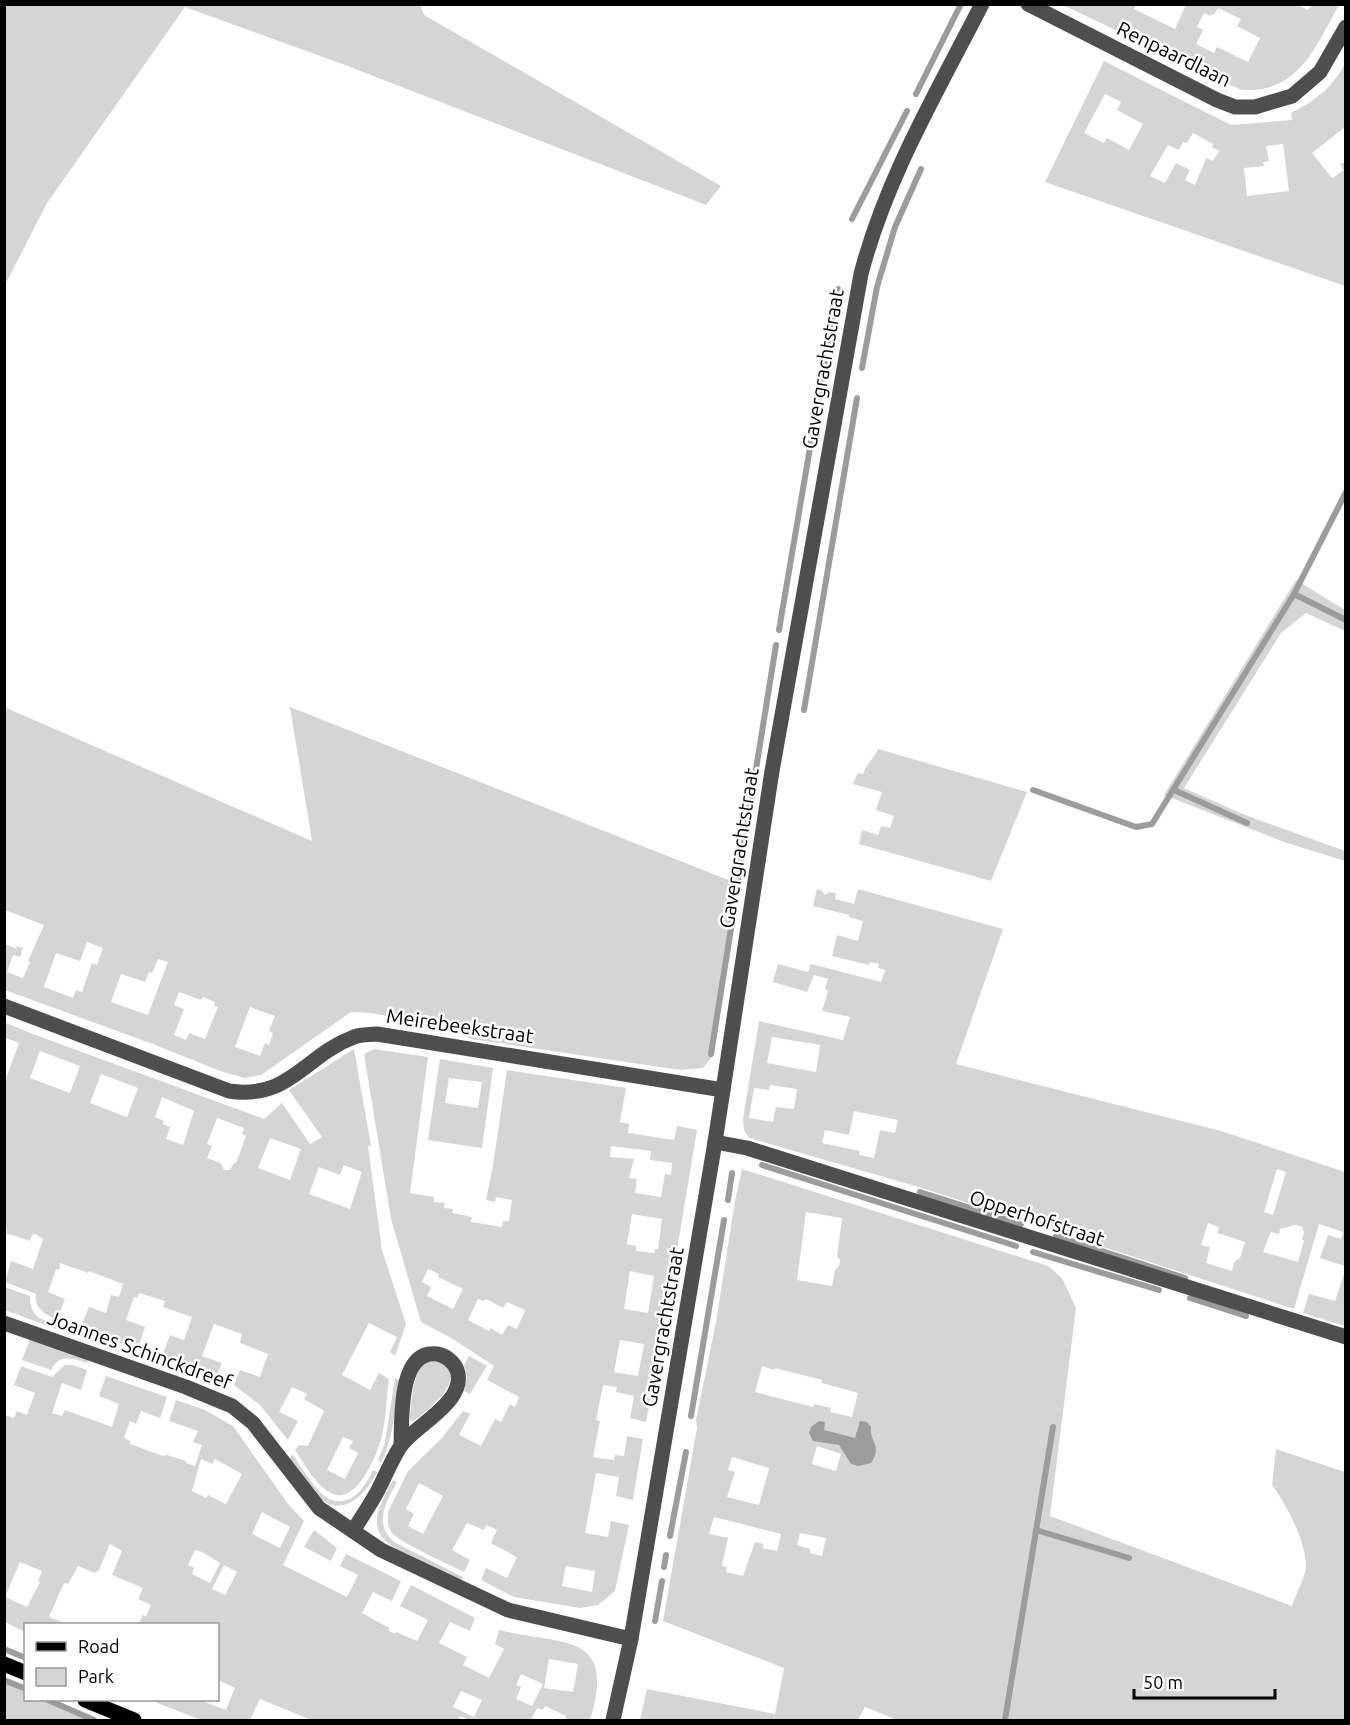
<svg xmlns="http://www.w3.org/2000/svg" width="1350" height="1725" font-family="Ubuntu,sans-serif">
<rect width="100%" height="100%" fill="#fff"/>
<!-- green -->
<g fill="#d5d5d5" fill-rule="evenodd">
<polygon points="4,5 420,5 424,15 721,186 706,205 345,65 185,7 47,203 5,285"/>
<path d="M 1298,5 L 1308,10 L 1312,5 L 1339,5 C 1315,47 1299,94 1241,90 L 1063,5 L 1136,5 L 1134,9 L 1175,29 L 1186,5 ZM 1218,8 L 1241,19 L 1237,26 L 1260,38 L 1248,62 L 1217,47 L 1214,53 L 1196,44 L 1203,30 L 1197,27 L 1204,13 L 1210,16 L 1212,14 L 1214,15 Z"/>
<path d="M 1104,61 L 1231,125 L 1292,120 L 1291,113 C 1315,101 1332,88 1345,64 L 1345,130 L 1344,128 L 1312,153 L 1332,178 L 1344,170 L 1340,164 L 1345,162 L 1345,286 L 1045,182 ZM 1105,94 L 1121,102 L 1117,110 L 1143,124 L 1129,150 L 1107,138 L 1104,143 L 1084,133 ZM 1193,133 L 1213,144 L 1212,147 L 1219,151 L 1213,161 L 1206,158 L 1195,185 L 1185,180 L 1190,170 L 1176,163 L 1165,183 L 1150,176 L 1168,145 L 1179,150 L 1183,142 L 1187,143 ZM 1283,144 L 1289,191 L 1247,196 L 1244,168 L 1264,166 L 1263,162 L 1269,161 L 1266,146 Z"/>
<polygon points="1296,580 1345,610 1345,631 1306,613 1281,633 1184,788 1245,815 1345,851 1345,861 1284,842 1164,795"/>
<path d="M 4,707 L 312,841 L 290,707 L 736,883 L 732,903 L 736,904 L 712,1057 L 703,1068 L 680,1070 L 471,1039 L 444,1026 L 370,1013 L 351,1012 L 261,1075 L 245,1078 L 220,1071 L 150,1043 L 5,990 L 5,944 L 17,949 L 16,946 L 23,948 L 20,957 L 13,955 L 7,972 L 23,978 L 30,962 L 28,961 L 44,925 L 5,910 ZM 87,942 L 103,948 L 97,965 L 92,963 L 82,992 L 76,990 L 73,998 L 44,987 L 56,953 L 80,961 ZM 158,959 L 168,962 L 148,1015 L 111,1002 L 121,974 L 145,982 L 149,972 L 152,973 ZM 179,992 L 201,1000 L 203,997 L 215,1002 L 214,1006 L 218,1007 L 205,1039 L 189,1033 L 186,1040 L 174,1035 L 184,1009 L 174,1005 ZM 250,1007 L 275,1016 L 269,1031 L 273,1033 L 269,1045 L 265,1043 L 260,1056 L 235,1047 Z"/>
<path d="M 878,749 L 1027,792 L 991,881 L 859,844 L 862,830 L 878,835 L 881,826 L 890,828 L 894,816 L 876,810 L 882,792 L 853,784 L 858,773 L 863,774 C 866,764 874,759 878,749 Z"/>
<path d="M 817,889 L 821,890 L 825,895 L 829,892 L 836,893 L 835,899 L 854,904 L 858,889 L 1003,929 L 956,1064 L 1221,1131 L 1345,1172 L 1345,1266 L 1320,1258 L 1328,1235 L 1341,1239 L 1343,1232 L 1319,1224 L 1294,1309 L 922,1188 L 749,1138 L 744,1130 L 743,1119 L 759,1021 L 843,1040 L 850,1017 L 822,1011 L 828,991 L 825,989 L 828,979 L 814,975 L 807,992 L 773,982 L 778,964 L 808,972 L 811,964 L 881,982 L 885,970 L 878,968 L 879,964 L 870,962 L 869,965 L 832,956 L 837,935 L 858,941 L 863,921 L 849,917 L 849,915 L 813,906 ZM 772,1037 L 820,1045 L 816,1072 L 767,1063 ZM 770,1085 L 797,1089 L 794,1109 L 776,1107 L 773,1122 L 749,1118 L 754,1088 L 769,1090 ZM 854,1111 L 898,1120 L 895,1133 L 880,1130 L 874,1158 L 859,1155 L 860,1151 L 822,1143 L 825,1130 L 849,1135 ZM 1277,1169 L 1286,1172 L 1273,1215 L 1264,1212 ZM 1208,1223 L 1219,1227 L 1217,1233 L 1245,1242 L 1240,1258 L 1234,1262 L 1232,1271 L 1206,1263 L 1210,1247 L 1201,1245 ZM 1295,1225 L 1302,1227 L 1304,1232 L 1302,1240 L 1304,1241 L 1298,1262 L 1263,1252 L 1271,1232 L 1279,1234 L 1280,1229 Z"/>
<path d="M 4,1022 L 33,1034 L 264,1119 L 282,1103 L 310,1144 L 322,1137 L 289,1090 L 354,1049 L 371,1146 L 368,1146 L 382,1250 L 406,1324 L 395,1356 L 390,1352 L 397,1337 L 369,1323 L 342,1375 L 370,1390 L 379,1373 L 389,1379 C 386,1400 386,1424 380,1443 C 373,1463 353,1511 326,1490 C 313,1481 304,1463 295,1450 L 299,1445 L 308,1446 L 324,1411 L 304,1399 L 307,1394 L 292,1387 L 279,1412 L 298,1421 L 288,1440 L 260,1405 L 234,1385 L 240,1370 L 260,1377 L 268,1354 L 240,1343 L 242,1334 L 214,1324 L 202,1356 L 222,1363 L 216,1377 L 162,1357 L 170,1335 L 184,1340 L 192,1317 L 163,1307 L 165,1301 L 139,1293 L 137,1298 L 134,1297 L 126,1320 L 145,1327 L 138,1349 L 80,1329 L 89,1307 L 106,1313 L 111,1295 L 119,1297 L 123,1284 L 89,1271 L 88,1273 L 60,1263 L 59,1270 L 56,1269 L 48,1292 L 65,1299 L 57,1319 C 45,1315 34,1308 36,1294 L 5,1282 L 11,1261 L 33,1269 L 43,1239 L 35,1234 L 32,1235 L 30,1241 L 6,1233 L 7,1230 L 5,1227 L 5,1081 L 19,1043 L 6,1038 L 5,1039 ZM 40,1051 L 80,1066 L 70,1093 L 30,1078 ZM 101,1074 L 138,1088 L 127,1117 L 90,1103 ZM 162,1097 L 194,1111 L 183,1145 L 166,1139 L 170,1127 L 163,1124 L 164,1121 L 155,1117 ZM 217,1118 L 244,1128 L 242,1134 L 246,1136 L 236,1163 L 234,1163 L 230,1170 L 224,1170 L 221,1163 L 207,1158 L 212,1146 L 207,1144 ZM 270,1138 L 301,1149 L 290,1180 L 258,1168 ZM 344,1165 L 362,1172 L 350,1209 L 309,1194 L 319,1167 L 340,1175 ZM 343,1437 L 353,1441 L 349,1448 L 358,1453 L 345,1479 L 327,1470 Z"/>
<path d="M 374,1049 L 428,1057 L 410,1193 L 434,1197 L 434,1202 L 445,1203 L 444,1208 L 453,1209 L 452,1213 L 472,1217 L 471,1222 L 502,1227 L 503,1221 L 509,1221 L 512,1200 L 496,1197 L 495,1202 L 486,1200 L 493,1165 L 507,1070 L 626,1088 L 620,1122 L 629,1124 L 628,1133 L 674,1140 L 677,1126 L 697,1130 L 663,1334 L 646,1422 L 630,1418 L 634,1396 L 616,1392 L 617,1387 L 603,1385 L 596,1420 L 600,1421 L 593,1457 L 614,1460 L 615,1455 L 624,1456 L 627,1436 L 643,1439 L 633,1500 L 616,1496 L 619,1477 L 596,1473 L 585,1533 L 608,1537 L 611,1521 L 629,1525 L 615,1591 L 598,1605 L 580,1608 L 514,1597 L 481,1580 L 486,1568 L 507,1578 L 517,1557 L 491,1543 L 497,1530 L 487,1525 L 484,1530 L 467,1523 L 452,1550 L 470,1560 L 464,1572 C 450,1565 399,1542 392,1533 C 387,1526 387,1518 389,1510 L 408,1471 L 440,1440 L 463,1411 L 470,1414 L 459,1435 L 481,1446 L 495,1419 L 501,1422 L 510,1404 L 515,1407 L 519,1397 L 487,1380 L 494,1366 L 453,1339 L 421,1322 L 391,1219 L 364,1054 ZM 611,1146 L 651,1151 L 650,1160 L 672,1163 L 671,1175 L 665,1174 L 661,1197 L 635,1193 L 637,1179 L 629,1178 L 634,1159 L 610,1157 ZM 632,1214 L 662,1219 L 658,1249 L 655,1249 L 654,1253 L 636,1251 L 636,1246 L 627,1244 ZM 428,1269 L 439,1274 L 438,1277 L 463,1289 L 453,1309 L 427,1296 L 431,1287 L 422,1282 ZM 630,1271 L 654,1276 L 648,1313 L 624,1309 ZM 478,1299 L 484,1301 L 486,1299 L 503,1308 L 507,1302 L 525,1310 L 517,1329 L 508,1325 L 502,1335 L 491,1328 L 489,1331 L 468,1320 ZM 620,1340 L 644,1344 L 638,1376 L 614,1372 ZM 419,1483 L 443,1496 L 423,1534 L 408,1526 L 414,1514 L 406,1509 ZM 566,1566 L 595,1571 L 592,1592 L 562,1586 Z"/>
<path d="M 440,1059 L 493,1068 L 482,1148 L 428,1140 ZM 449,1078 L 482,1082 L 478,1108 L 445,1103 Z"/>
<path d="M 742,1169 L 1048,1266 L 1062,1278 L 1076,1308 L 1050,1516 L 1292,1606 C 1295,1596 1306,1576 1306,1566 C 1305,1539 1287,1506 1272,1485 L 1276,1449 L 1345,1472 L 1345,1720 L 897,1720 L 865,1707 L 858,1720 L 640,1720 L 647,1689 L 775,1714 L 784,1668 L 663,1621 L 697,1428 L 696,1420 L 716,1322 L 735,1201 ZM 806,1212 L 842,1218 L 837,1256 L 840,1260 L 839,1266 L 835,1270 L 832,1286 L 797,1280 ZM 762,1366 L 774,1370 L 775,1368 L 822,1380 L 822,1383 L 858,1393 L 852,1417 L 830,1412 L 831,1408 L 814,1404 L 813,1407 L 755,1392 ZM 817,1446 L 841,1454 L 836,1471 L 812,1464 ZM 732,1457 L 769,1468 L 759,1505 L 727,1497 L 735,1472 L 728,1470 ZM 714,1517 L 781,1534 L 777,1551 L 763,1548 L 763,1544 L 755,1542 L 743,1576 L 726,1572 L 727,1567 L 722,1566 L 728,1538 L 709,1534 ZM 800,1533 L 826,1538 L 822,1556 L 810,1553 L 810,1549 L 797,1545 Z"/>
<polygon points="1345,1271 1345,1326 1303,1313 1309,1294 1335,1301"/>
<path d="M 5,1287 L 30,1296 C 30,1317 40,1319 57,1325 L 56,1329 L 5,1310 Z"/>
<path d="M 30,1339 L 88,1359 L 87,1363 C 72,1358 59,1354 51,1370 L 22,1360 Z"/>
<polygon points="469,1356 487,1366 470,1394 464,1391 467,1377 464,1365"/>
<path d="M 439,1360 L 450,1369 C 450,1376 451,1383 447,1388 C 442,1397 421,1418 412,1421 L 410,1420 C 410,1408 414,1375 421,1366 C 426,1360 433,1361 439,1360 Z"/>
<path d="M 65,1365 L 73,1365 L 87,1370 L 81,1390 L 62,1383 L 52,1413 L 62,1416 L 65,1410 L 112,1427 L 119,1404 L 99,1396 L 106,1376 L 167,1397 L 160,1418 L 141,1411 L 136,1424 L 130,1421 L 124,1438 L 130,1441 L 130,1444 L 163,1456 L 167,1455 L 186,1461 L 186,1463 L 195,1466 L 202,1445 L 193,1442 L 198,1431 L 169,1421 L 176,1400 L 205,1410 L 233,1426 L 288,1504 L 304,1521 L 283,1565 L 347,1597 L 358,1575 L 340,1566 L 346,1554 L 401,1581 L 392,1601 L 373,1592 L 362,1613 L 389,1628 L 389,1631 L 395,1634 L 396,1632 L 417,1641 L 428,1620 L 400,1606 L 411,1585 L 475,1618 L 470,1631 L 450,1622 L 439,1643 L 467,1657 L 463,1665 L 489,1678 L 504,1649 L 495,1644 L 499,1630 C 563,1646 617,1631 590,1720 L 565,1720 L 566,1716 L 545,1706 L 543,1710 L 537,1708 L 531,1720 L 469,1720 L 460,1716 L 459,1720 L 311,1720 L 260,1699 L 250,1720 L 201,1720 L 150,1700 L 200,1700 L 226,1710 L 235,1688 L 218,1680 L 218,1624 L 139,1624 L 143,1615 L 146,1616 L 151,1605 L 138,1599 L 143,1588 L 112,1575 L 122,1551 L 110,1544 L 99,1570 L 95,1573 L 78,1566 L 68,1584 L 64,1583 L 49,1617 L 67,1624 L 26,1624 L 25,1632 L 5,1622 L 5,1415 L 14,1418 L 17,1411 L 27,1415 L 35,1393 L 14,1385 L 21,1366 L 52,1377 ZM 201,1459 L 212,1464 L 215,1459 L 242,1474 L 226,1504 L 208,1495 L 206,1498 L 192,1491 ZM 262,1512 L 290,1527 L 280,1548 L 252,1534 ZM 195,1550 L 202,1552 L 220,1563 L 210,1583 L 192,1574 L 194,1568 L 188,1565 ZM 20,1562 L 42,1571 L 38,1581 L 40,1582 L 27,1607 L 5,1597 ZM 224,1565 L 237,1572 L 225,1595 L 212,1589 ZM 549,1659 L 578,1664 L 573,1692 L 544,1688 ZM 521,1674 L 543,1684 L 532,1706 L 516,1699 L 521,1687 L 516,1685 ZM 461,1691 L 482,1700 L 474,1717 L 453,1707 Z"/>
<path d="M 395,1378 L 399,1380 C 395,1408 394,1437 381,1463 L 378,1460 L 385,1443 Z"/>
<path d="M 292,1454 C 300,1465 318,1494 329,1499 C 352,1508 365,1487 373,1470 L 377,1472 C 367,1493 342,1520 319,1497 C 308,1486 300,1471 290,1459 Z"/>
<path d="M 393,1480 L 397,1482 C 386,1503 373,1523 394,1542 L 463,1577 L 461,1581 L 397,1549 C 363,1530 379,1507 393,1480 Z"/>
<polygon points="314,1530 337,1548 331,1561 304,1547"/>
<polygon points="4,1682 25,1691 26,1700 45,1700 93,1720 5,1720"/>
</g>
<!-- water -->
<path fill="#9c9c9c" d="M 819,1421 L 825,1422 L 824,1430 L 855,1438 L 860,1421 L 867,1422 L 871,1427 C 869,1442 883,1445 871,1463 L 859,1466 L 851,1464 L 839,1445 L 813,1441 L 809,1433 L 811,1427 Z"/>
<g fill="none" stroke-linecap="round" stroke-linejoin="round">
<!-- stream -->
<g stroke="#9c9c9c" stroke-width="6">
<polyline points="916,94 961,4"/>
<polyline points="852,219 907,111"/>
<polyline points="862,368 877,287 895,227 921,169"/>
<polyline points="814,426 838,289"/>
<polyline points="1294,594 1346,620"/>
<polyline points="779,630 811,442"/>
<polyline points="804,710 857,398"/>
<polyline points="1033,790 1136,827 1152,824 1294,594 1346,492"/>
<polyline points="1174,790 1247,823"/>
<polyline points="737,887 776,645"/>
<polyline points="711,1054 733,916"/>
<polyline points="762,1165 1016,1246"/>
<polyline points="920,1192 1021,1224"/>
<polyline points="728,1200 732,1173"/>
<polyline points="1056,1236 1185,1278"/>
<polyline points="1033,1252 1159,1290"/>
<polyline points="1190,1298 1246,1316"/>
<polyline points="691,1416 724,1220"/>
<polyline points="1036,1530 1129,1558"/>
<polyline points="670,1536 686,1452"/>
<polyline points="664,1567 666,1555"/>
<polyline points="655,1621 662,1581"/>
<polyline points="4,1649 26,1658"/>
<polyline points="4,1680 26,1689"/>
<polyline points="48,1700 94,1720"/>
<polyline points="1005,1720 1053,1427"/>
</g>
<!-- minor -->
<g stroke="#4e4e4e" stroke-width="15">
<polyline points="1028,4 1217,100 1235,107 1255,107 1292,96 1320,72 1346,27"/>
<path d="M 4,1006 L 229,1091 C 290,1100 305,1055 354,1037 C 361,1034 370,1035 377,1034 L 723,1090"/>
<polyline points="715,1142 747,1148 1346,1337"/>
<polyline points="4,1323 186,1387 232,1406 253,1423 319,1508 381,1550 508,1610 631,1639"/>
<path d="M 353,1531 C 361,1518 370,1505 377,1492 C 385,1477 391,1461 400,1447 C 413,1426 468,1402 457,1370 C 454,1362 445,1355 437,1354 C 398,1349 402,1420 401,1445"/>
<path d="M 613,1720 L 631,1639 L 715,1142 L 772,771 L 861,274 C 886,178 937,92 982,4"/>
</g>
<!-- major -->
<g stroke="#000" stroke-width="15">
<polyline points="4,1664 26,1673"/>
<polyline points="85,1700 134,1720"/>
</g>
</g>
<g text-anchor="middle" stroke-width="5" stroke-linejoin="round" paint-order="stroke">
<!-- street labels -->
<g font-size="20" fill="#000" stroke="#fff">
<text transform="translate(1174 54) rotate(26)" y="7">Renpaardlaan</text>
<text transform="translate(823 369) rotate(-80)" y="7">Gavergrachtstraat</text>
<text transform="translate(739 848) rotate(-81)" y="7">Gavergrachtstraat</text>
<text transform="translate(460 1026) rotate(8)" y="7">Meirebeekstraat</text>
<text transform="translate(1037 1218) rotate(18)" y="7">Opperhofstraat</text>
<text transform="translate(663 1327) rotate(-80)" y="7">Gavergrachtstraat</text>
<text transform="translate(140 1350) rotate(20)" y="7">Joannes Schinckdreef</text>
</g>
</g>
<!-- border -->
<rect width="1350" height="1725" fill="none" stroke="#000000" stroke-width="12"/>
<!-- legend -->
<rect x="24" y="1623" width="195" height="78" fill="#ffffff" stroke="#999999" stroke-width="1.5"/>
<rect x="36" y="1642" width="30" height="9" fill="#000000" stroke="#999999" stroke-width="1.5"/>
<text x="78" y="1653" font-size="18" fill="#000000">Road</text>
<rect x="36" y="1668" width="30" height="18" fill="#d5d5d5" stroke="#999999" stroke-width="1.5"/>
<text x="78" y="1683" font-size="18" fill="#000000">Park</text>
<!-- scale -->
<path d="M1134 1689v9h141v-9" fill="none" stroke="#000000" stroke-width="3"/>
<text x="1143" y="1689" font-size="18" fill="#000000" stroke="#ffffff" stroke-width="4.5" paint-order="stroke">50 m</text>
</svg>
